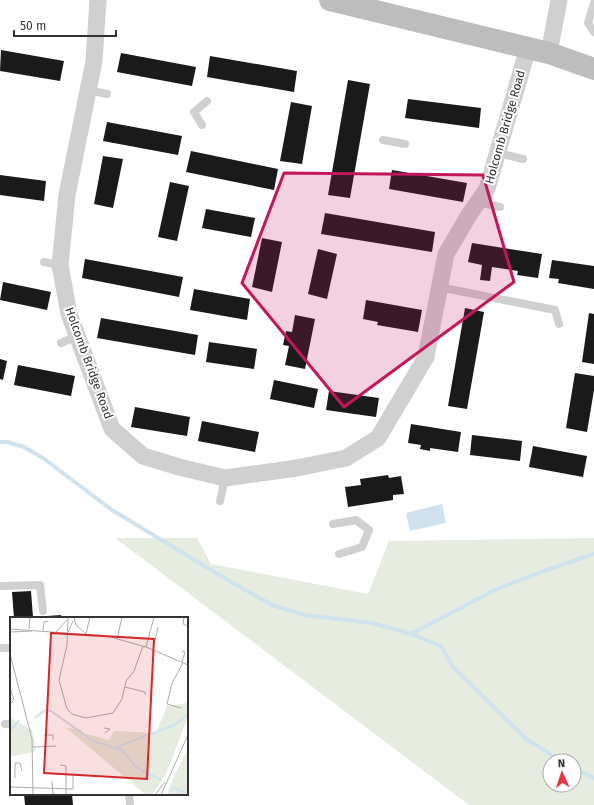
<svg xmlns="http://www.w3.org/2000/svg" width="594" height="805" font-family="'Fira Sans',sans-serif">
<rect width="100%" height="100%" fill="#fff"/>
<!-- green -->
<path fill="#e6ecdf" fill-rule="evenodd" d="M 115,538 L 197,538 L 211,564 L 368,594 L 389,541 L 594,538 L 594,805 L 469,805 ZM 550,761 L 574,761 L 574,785 L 550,785 Z"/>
<!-- water -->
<polygon fill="#cfe2ee" points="442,504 446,523 410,531 406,513"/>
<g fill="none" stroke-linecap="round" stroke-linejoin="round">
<!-- stream -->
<g stroke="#cfe2ee" stroke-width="4">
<polyline points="0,442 7,442 24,447 43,458 112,510 226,579 272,605 305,615 372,623 411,634 441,646 453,667 526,739 562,761"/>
<polyline points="411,634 497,589 544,571 594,554"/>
<polyline points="574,768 594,778"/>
</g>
</g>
<!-- building -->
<g fill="#1a1a1a">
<polygon points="1,50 64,61 60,81 0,71"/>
<polygon points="121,53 196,67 192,86 117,72"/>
<polygon points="210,56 297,71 294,92 207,77"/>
<polygon points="348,80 370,84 350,198 328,195"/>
<polygon points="408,99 481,108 479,128 405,118"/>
<polygon points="291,102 312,106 302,164 280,161"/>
<polygon points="107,122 182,136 178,155 103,141"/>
<polygon points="191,151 278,169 274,190 186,172"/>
<polygon points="103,156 123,159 113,208 94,204"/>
<polygon points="392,170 467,183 463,202 389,189"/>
<polygon points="0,175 46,181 44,201 0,195"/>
<polygon points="170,182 189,186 177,241 158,237"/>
<polygon points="206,209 255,218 251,237 202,228"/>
<polygon points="325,213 435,232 432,252 321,234"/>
<polygon points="262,238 282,242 272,292 252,287"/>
<polygon points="472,243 542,254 538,278 517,275 518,271 492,267 490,281 480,280 482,265 468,262"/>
<polygon points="318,249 337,254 327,299 308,294"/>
<polygon points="85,259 183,277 179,297 82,278"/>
<polygon points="552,260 594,266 594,289 558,283 559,279 549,278"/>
<polygon points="3,282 51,292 47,310 0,300"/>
<polygon points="194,289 250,299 247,320 190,310"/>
<polygon points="366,300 422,310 418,332 377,325 378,322 363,319"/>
<polygon points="465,308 484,312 467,409 448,406"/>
<polygon points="589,313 594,314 594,364 582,362"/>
<polygon points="295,315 315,319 305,369 285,365 289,346 283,345 286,331 292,332"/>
<polygon points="101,318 198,335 195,355 97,338"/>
<polygon points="209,342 257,349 254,369 206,362"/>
<polygon points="0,359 7,361 3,380 0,379"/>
<polygon points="18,365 75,376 71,396 14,385"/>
<polygon points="575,373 594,376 594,390 587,432 566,428"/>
<polygon points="274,380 318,389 314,408 270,399"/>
<polygon points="329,391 379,398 376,417 326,410"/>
<polygon points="135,407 190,417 187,436 131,427"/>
<polygon points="202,421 259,432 255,452 198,441"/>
<polygon points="411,424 461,432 458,452 430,448 430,451 420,449 421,445 408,443"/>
<polygon points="472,435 522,441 520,461 470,455"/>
<polygon points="533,446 587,456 583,477 529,467"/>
<polygon points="388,475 389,478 401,476 404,494 393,495 393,500 348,507 345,487 361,485 360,479"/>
<polygon points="31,591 33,617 61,615 62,618 14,618 12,592"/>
<polygon points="24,794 72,794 73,805 25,805"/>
</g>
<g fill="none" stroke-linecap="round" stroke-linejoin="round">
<!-- service -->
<g stroke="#d0d0d0" stroke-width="8">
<polyline points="594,3 588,23 594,32"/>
<polyline points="88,90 107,94"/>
<polyline points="202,125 194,112 207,101"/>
<polyline points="383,140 405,144"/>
<polyline points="498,153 523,159"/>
<polyline points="478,202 500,207"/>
<polyline points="44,262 60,265"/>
<polyline points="439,287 555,310 559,324"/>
<polyline points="61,343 77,336"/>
<polyline points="220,501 225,478"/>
<polyline points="333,524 356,520 369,530 362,547 339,554"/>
<polyline points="0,586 40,585 43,611"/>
<polyline points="0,648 11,648"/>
<polyline points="5,724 11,724"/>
<polyline points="129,794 130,805"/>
</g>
<!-- minor -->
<g stroke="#d0d0d0" stroke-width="17">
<polyline points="98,0 94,61 67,195 60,265 69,314 112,429 143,456 179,467 225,478 297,468 346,458 378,438 426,357 446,254 469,215 487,189 528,48"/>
<polyline points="549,53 559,0"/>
</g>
<!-- secondary -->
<polyline stroke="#bdbdbd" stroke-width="22" points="330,0 549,53 594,69"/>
</g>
<!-- marked area -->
<path fill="#c2185b" fill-opacity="0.2" stroke="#c2185b" stroke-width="3" stroke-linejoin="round" d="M 284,173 L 483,175 L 514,282 L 344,407 L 242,283 Z"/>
<g text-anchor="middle" stroke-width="4" stroke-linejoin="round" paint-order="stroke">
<!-- street labels -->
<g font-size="12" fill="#333" stroke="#fff">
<text transform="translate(505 127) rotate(-74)" y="4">Holcomb Bridge Road</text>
<text transform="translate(89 363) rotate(70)" y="4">Holcomb Bridge Road</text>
</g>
</g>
<!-- overview -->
<g transform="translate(10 617)">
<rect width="178" height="178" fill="#fff"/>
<path d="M 178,86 L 178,100 L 156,157 L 142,178 L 136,178 L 56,111 L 70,112 L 73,116 L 99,123 L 104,114 L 146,116 L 157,89 ZM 0,101 L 22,113 L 26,134 L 0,140 ZM 178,132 L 178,178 L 157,178 L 163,161 Z" fill="#e6ecdf"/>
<path fill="none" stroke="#cfe2ee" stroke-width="2" d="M 25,101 L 35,93 L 41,94 L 83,124 L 112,133 L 126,150 L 151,163M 0,114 L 9,103M 107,130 L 164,108 L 178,98M 162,170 L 176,176"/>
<path fill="none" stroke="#adadad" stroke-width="1" d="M 58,0 L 57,28 L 49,63 L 57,92 L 62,97 L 76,101 L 103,96 L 112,82 L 116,64 L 124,54 L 133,29M 64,0 L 66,8 L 76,17 L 80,0M 174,0 L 173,7 L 178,9M 0,12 L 97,19 L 136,30 L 178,48M 19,12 L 20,0M 33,14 L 34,5 L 38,4M 0,15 L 22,14M 46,15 L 57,3M 58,15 L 63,4M 107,22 L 112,0M 144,28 L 148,10M 136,30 L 144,0M 172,34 L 175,35 L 172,45M 0,37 L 22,122 L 23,178M 115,70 L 135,75 L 135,78M 0,71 L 4,83 L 0,87M 171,91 L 157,87 L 162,66 L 173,46M 94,111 L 100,112 L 95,116M 34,118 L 43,118 L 43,123M 23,130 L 46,129M 50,148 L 56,149 L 56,178M 5,161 L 5,146 L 10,146 L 12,154M 42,164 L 43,177 L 50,178M 0,170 L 63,172 L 63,159M 145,178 L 155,165M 151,178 L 178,118"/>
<path fill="#d62828" fill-opacity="0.15" stroke="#d62828" stroke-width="2" d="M 41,16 L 144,22 L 137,162 L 34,156 Z"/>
<rect width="178" height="178" fill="none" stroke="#333" stroke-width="2"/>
</g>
<!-- north arrow -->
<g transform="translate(562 773) rotate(357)"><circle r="19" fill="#ffffff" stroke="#adadad"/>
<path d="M0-3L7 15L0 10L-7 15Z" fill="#e63946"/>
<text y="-6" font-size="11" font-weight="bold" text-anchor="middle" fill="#333333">N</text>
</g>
<!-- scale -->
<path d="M14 30v6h102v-6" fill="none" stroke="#333333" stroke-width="2"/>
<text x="20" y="30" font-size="12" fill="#333333" stroke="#ffffff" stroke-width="3" paint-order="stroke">50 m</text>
</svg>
